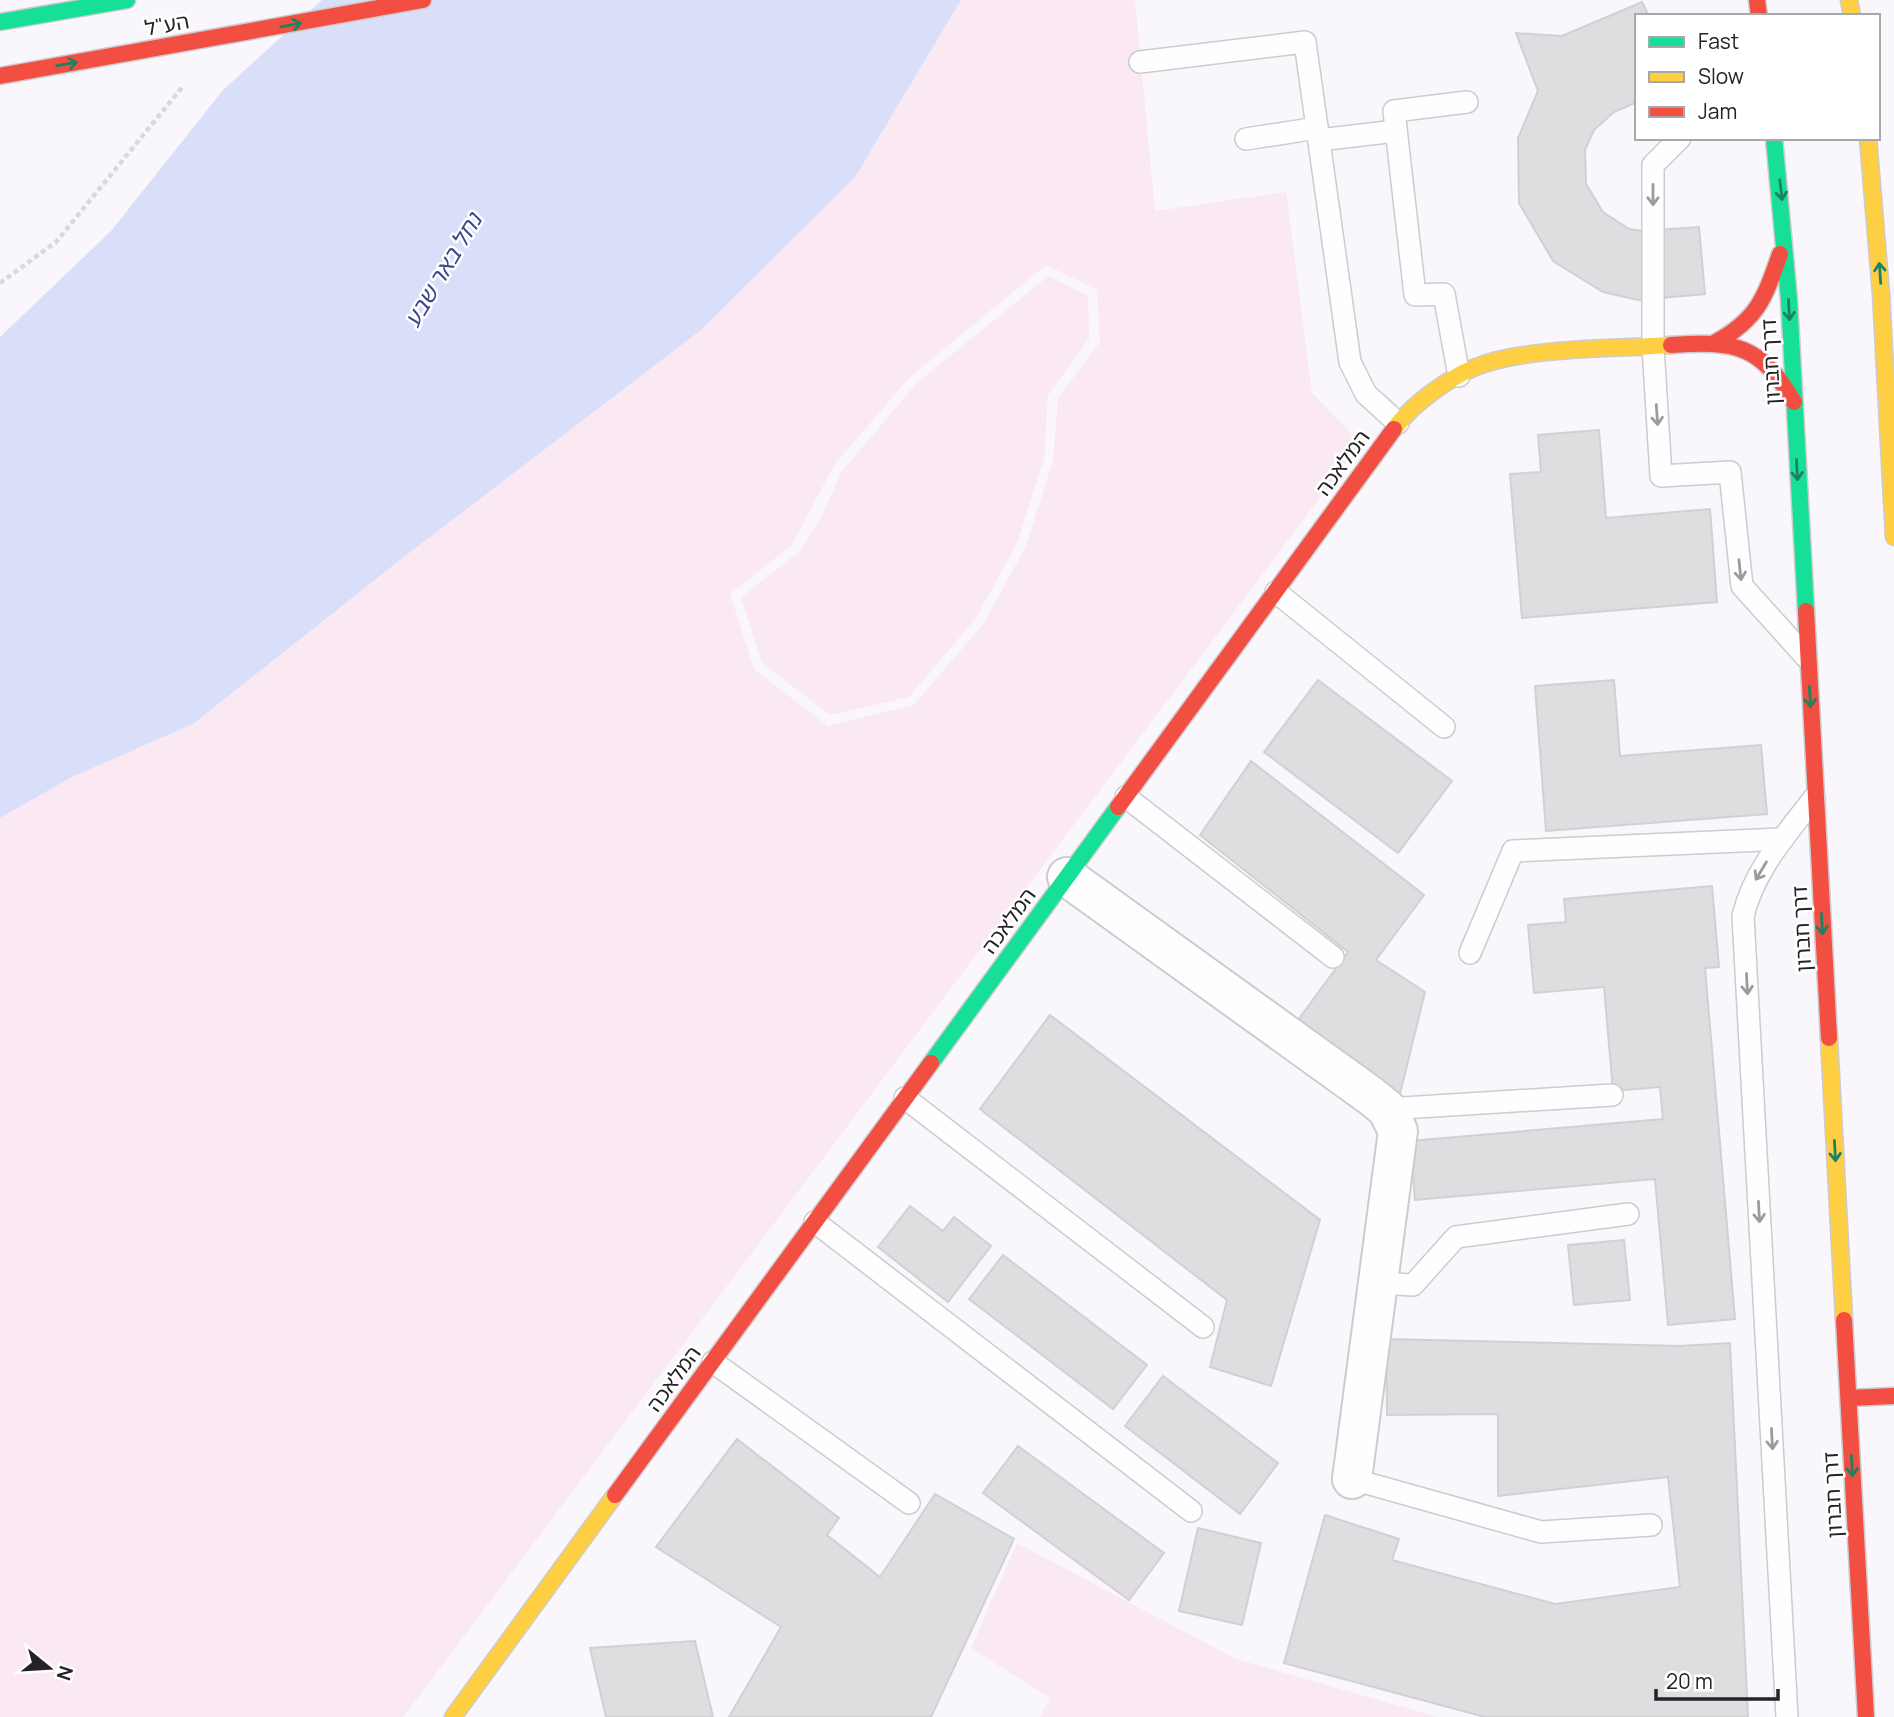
<svg xmlns="http://www.w3.org/2000/svg" width="1894" height="1717" font-family="Manrope,'Noto Sans Hebrew',sans-serif">
<rect width="100%" height="100%" fill="#f9f6fc"/>
<!-- green -->
<g fill="#fae9f2" fill-rule="evenodd">
<path d="M 960,0 L 1135,0 L 1155,211 L 1286,192 L 1312,393 L 1361,443 L 403,1717 L 0,1717 L 0,818 L 72,777 L 193,724 L 405,556 ZM 1046,265 L 1097,290 L 1100,342 L 1058,398 L 1053,461 L 1026,546 L 984,623 L 914,705 L 828,726 L 754,669 L 730,594 L 792,545 L 834,465 L 910,377 Z"/>
<polygon points="1048,276 1088,296 1089,339 1048,395 1044,459 1017,543 976,618 909,697 830,715 762,663 741,597 799,552 821,517 842,471 917,383"/>
<polygon points="1017,1543 1236,1659 1438,1717 1040,1717 1050,1698 971,1648"/>
</g>
<!-- water -->
<polygon fill="#dadff9" points="322,0 961,0 855,177 701,330 405,556 193,724 72,777 0,818 0,337 111,231 223,90"/>
<!-- building -->
<g fill="#e0dde1" stroke="#d2d0d3" stroke-width="2">
<polygon points="1642,2 1649,16 1637,16 1637,102 1614,112 1594,130 1585,150 1586,184 1603,212 1629,229 1642,231 1699,227 1705,294 1638,300 1603,292 1553,261 1519,203 1518,138 1538,91 1516,33 1562,36"/>
<polygon points="1599,430 1606,518 1710,509 1717,602 1522,618 1510,474 1541,472 1538,435"/>
<polygon points="1318,680 1452,781 1398,853 1264,752"/>
<polygon points="1614,680 1620,756 1761,745 1767,814 1546,831 1535,686"/>
<polygon points="1251,761 1424,895 1376,960 1425,992 1399,1098 1298,1020 1348,952 1200,835"/>
<polygon points="1712,886 1719,967 1705,968 1735,1319 1668,1325 1655,1179 1415,1200 1410,1141 1663,1119 1660,1087 1613,1091 1604,987 1534,993 1528,925 1566,922 1564,899"/>
<polygon points="1050,1015 1320,1220 1271,1386 1210,1367 1227,1300 980,1109"/>
<polygon points="910,1206 943,1231 954,1217 991,1246 948,1302 878,1247"/>
<polygon points="1624,1240 1630,1300 1574,1305 1568,1245"/>
<polygon points="1003,1255 1147,1365 1113,1409 969,1299"/>
<polygon points="1386,1339 1680,1346 1730,1343 1748,1717 1485,1717 1284,1663 1325,1515 1399,1539 1392,1560 1555,1604 1680,1587 1668,1477 1498,1496 1498,1414 1387,1415"/>
<polygon points="1163,1376 1278,1463 1240,1514 1125,1426"/>
<polygon points="737,1439 839,1518 827,1535 880,1577 935,1494 1014,1539 931,1717 729,1717 781,1627 656,1547"/>
<polygon points="1018,1446 1164,1553 1129,1600 983,1493"/>
<polygon points="1198,1528 1261,1543 1242,1625 1179,1611"/>
<polygon points="695,1641 713,1717 606,1717 590,1648"/>
</g>
<g fill="none" stroke-linecap="round" stroke-linejoin="round">
<!-- lane casing -->
<g stroke="#cecbcf" stroke-width="24">
<g id="lane">
<polyline points="1140,62 1305,42 1350,362 1366,394 1398,423"/>
<polyline points="1680,138 1653,165 1653,347 1661,476 1730,472 1742,586 1806,657"/>
<polyline points="1246,139 1317,128"/>
<polyline points="1319,140 1396,131"/>
<polyline points="1459,376 1444,294 1415,295 1394,111 1467,102"/>
<polyline points="1276,592 1444,727"/>
<polyline points="1126,797 1333,957"/>
<polyline points="1470,953 1513,851 1783,839"/>
<polyline points="905,1098 1203,1327"/>
<polyline points="1387,1109 1612,1095"/>
<polyline points="815,1222 1191,1511"/>
<polyline points="1378,1283 1413,1285 1456,1237 1628,1214"/>
<polyline points="713,1362 909,1503"/>
<polyline points="1352,1479 1541,1532 1651,1525"/>
<path d="M 1787,1717 L 1743,916 C 1754,870 1786,835 1814,798"/>
</g>
</g>
<!-- street casing -->
<g stroke="#cecbcf" stroke-width="42">
<polyline id="street" points="1067,877 1371,1096 1387,1109 1398,1131 1352,1479"/>
</g>
<!-- fast casing -->
<g stroke="#cecbcf" stroke-width="19">
<g id="fast">
<polyline points="0,22 127,0"/>
<polyline points="1774,138 1789,300 1806,611"/>
<polyline points="931,1063 1118,807"/>
</g>
</g>
<!-- slow casing -->
<g stroke="#cecbcf" stroke-width="19">
<g id="slow">
<polyline points="1849,0 1852,16"/>
<polyline points="1868,138 1881,294 1894,537"/>
<path d="M 1394,429 C 1413,403 1453,374 1484,364 C 1537,347 1615,349 1671,345"/>
<polyline points="1829,1038 1844,1320"/>
<polyline points="453,1717 615,1495"/>
</g>
</g>
<!-- jam casing -->
<g stroke="#cecbcf" stroke-width="19">
<g id="jam">
<polyline points="1757,0 1759,16"/>
<polyline points="0,76 423,0"/>
<path d="M 1716,342 C 1758,319 1765,297 1780,254"/>
<path d="M 1671,345 C 1735,341 1760,344 1794,402"/>
<polyline points="1806,611 1829,1038"/>
<polyline points="1118,807 1394,429"/>
<polyline points="1844,1320 1866,1717"/>
<polyline points="1849,1398 1894,1396"/>
<polyline points="615,1495 931,1063"/>
</g>
</g>
<!-- path -->
<polyline stroke="#dad9da" stroke-width="4.5" stroke-dasharray="5 3.5" stroke-linecap="butt" points="0,283 56,242 184,85"/>
<!-- lane -->
<use href="#lane" stroke="#fefeff" stroke-width="21"/>
<!-- street -->
<use href="#street" stroke="#fefeff" stroke-width="38"/>
<!-- fast -->
<use href="#fast" stroke="#16e098" stroke-width="16"/>
<!-- slow -->
<use href="#slow" stroke="#ffcf43" stroke-width="16"/>
<!-- jam -->
<use href="#jam" stroke="#f24e42" stroke-width="16"/>
</g>
<!-- one-way arrows -->
<defs><path id="oneway-shaft" d="M-6 0H5M1.5-3L5.5 0L1.5 3" fill="none" stroke-width="1.6" stroke-linecap="round" stroke-linejoin="round" transform="scale(1.75)"/></defs>
<g stroke="#1e8160">
<use href="#oneway-shaft" transform="translate(291 25) rotate(-10)"/>
<use href="#oneway-shaft" transform="translate(67 64) rotate(-10)"/>
<use href="#oneway-shaft" transform="translate(1781 190) rotate(83)"/>
<use href="#oneway-shaft" transform="translate(1880 273) rotate(-94)"/>
<use href="#oneway-shaft" transform="translate(1789 310) rotate(87)"/>
<use href="#oneway-shaft" transform="translate(1797 470) rotate(87)"/>
<use href="#oneway-shaft" transform="translate(1810 697) rotate(87)"/>
<use href="#oneway-shaft" transform="translate(1822 924) rotate(87)"/>
<use href="#oneway-shaft" transform="translate(1835 1151) rotate(87)"/>
<use href="#oneway-shaft" transform="translate(1852 1466) rotate(87)"/>
</g>
<g stroke="#9c9b9e">
<use href="#oneway-shaft" transform="translate(1653 195) rotate(90)"/>
<use href="#oneway-shaft" transform="translate(1657 415) rotate(86)"/>
<use href="#oneway-shaft" transform="translate(1740 570) rotate(84)"/>
<use href="#oneway-shaft" transform="translate(1761 871) rotate(121)"/>
<use href="#oneway-shaft" transform="translate(1747 984) rotate(87)"/>
<use href="#oneway-shaft" transform="translate(1759 1212) rotate(87)"/>
<use href="#oneway-shaft" transform="translate(1772 1439) rotate(87)"/>
</g>
<g text-anchor="middle" stroke-width="5" stroke-linejoin="round" paint-order="stroke">
<!-- street labels -->
<g font-size="21" fill="#252227" stroke="#fff">
<text transform="translate(167 25) rotate(-10)" y="7">הע"ל</text>
<text transform="translate(1771 362) rotate(-93)" y="7">דרך חברון</text>
<text transform="translate(1343 463) rotate(-54)" y="7">המלאכה</text>
<text transform="translate(1009 921) rotate(-54)" y="7">המלאכה</text>
<text transform="translate(1802 929) rotate(-93)" y="7">דרך חברון</text>
<text transform="translate(674 1379) rotate(-54)" y="7">המלאכה</text>
<text transform="translate(1833 1495) rotate(-93)" y="7">דרך חברון</text>
</g>
<!-- water labels -->
<g font-size="23" font-style="italic" fill="#3c468a" stroke="#fff">
<text transform="translate(443 270) rotate(-59)" y="8">נחל באר שבע</text>
</g>
</g>
<!-- legend -->
<rect x="1635" y="14" width="245" height="126" fill="#ffffff" stroke="#a8a7a9" stroke-width="2"/>
<rect x="1649" y="37" width="35" height="10" fill="#16e098" stroke="#a8a7a9" stroke-width="2"/>
<text x="1698" y="49" font-size="21" fill="#252227">Fast</text>
<rect x="1649" y="72" width="35" height="10" fill="#ffcf43" stroke="#a8a7a9" stroke-width="2"/>
<text x="1698" y="84" font-size="21" fill="#252227">Slow</text>
<rect x="1649" y="107" width="35" height="10" fill="#f24e42" stroke="#a8a7a9" stroke-width="2"/>
<text x="1698" y="119" font-size="21" fill="#252227">Jam</text>
<!-- north arrow -->
<g transform="translate(49 1668) rotate(108)" stroke="#ffffff" stroke-width="5" paint-order="stroke">
<path d="M0-5L12 26L0 18L-12 26Z" fill="#252227"/>
<text y="-10" font-size="19" font-weight="bold" text-anchor="middle" fill="#252227">N</text>
</g>
<!-- scale -->
<path d="M1656 1689v10h122v-10" fill="none" stroke="#252227" stroke-width="3.5"/>
<text x="1666" y="1689" font-size="21" fill="#252227" stroke="#ffffff" stroke-width="5" paint-order="stroke">20 m</text>
</svg>
